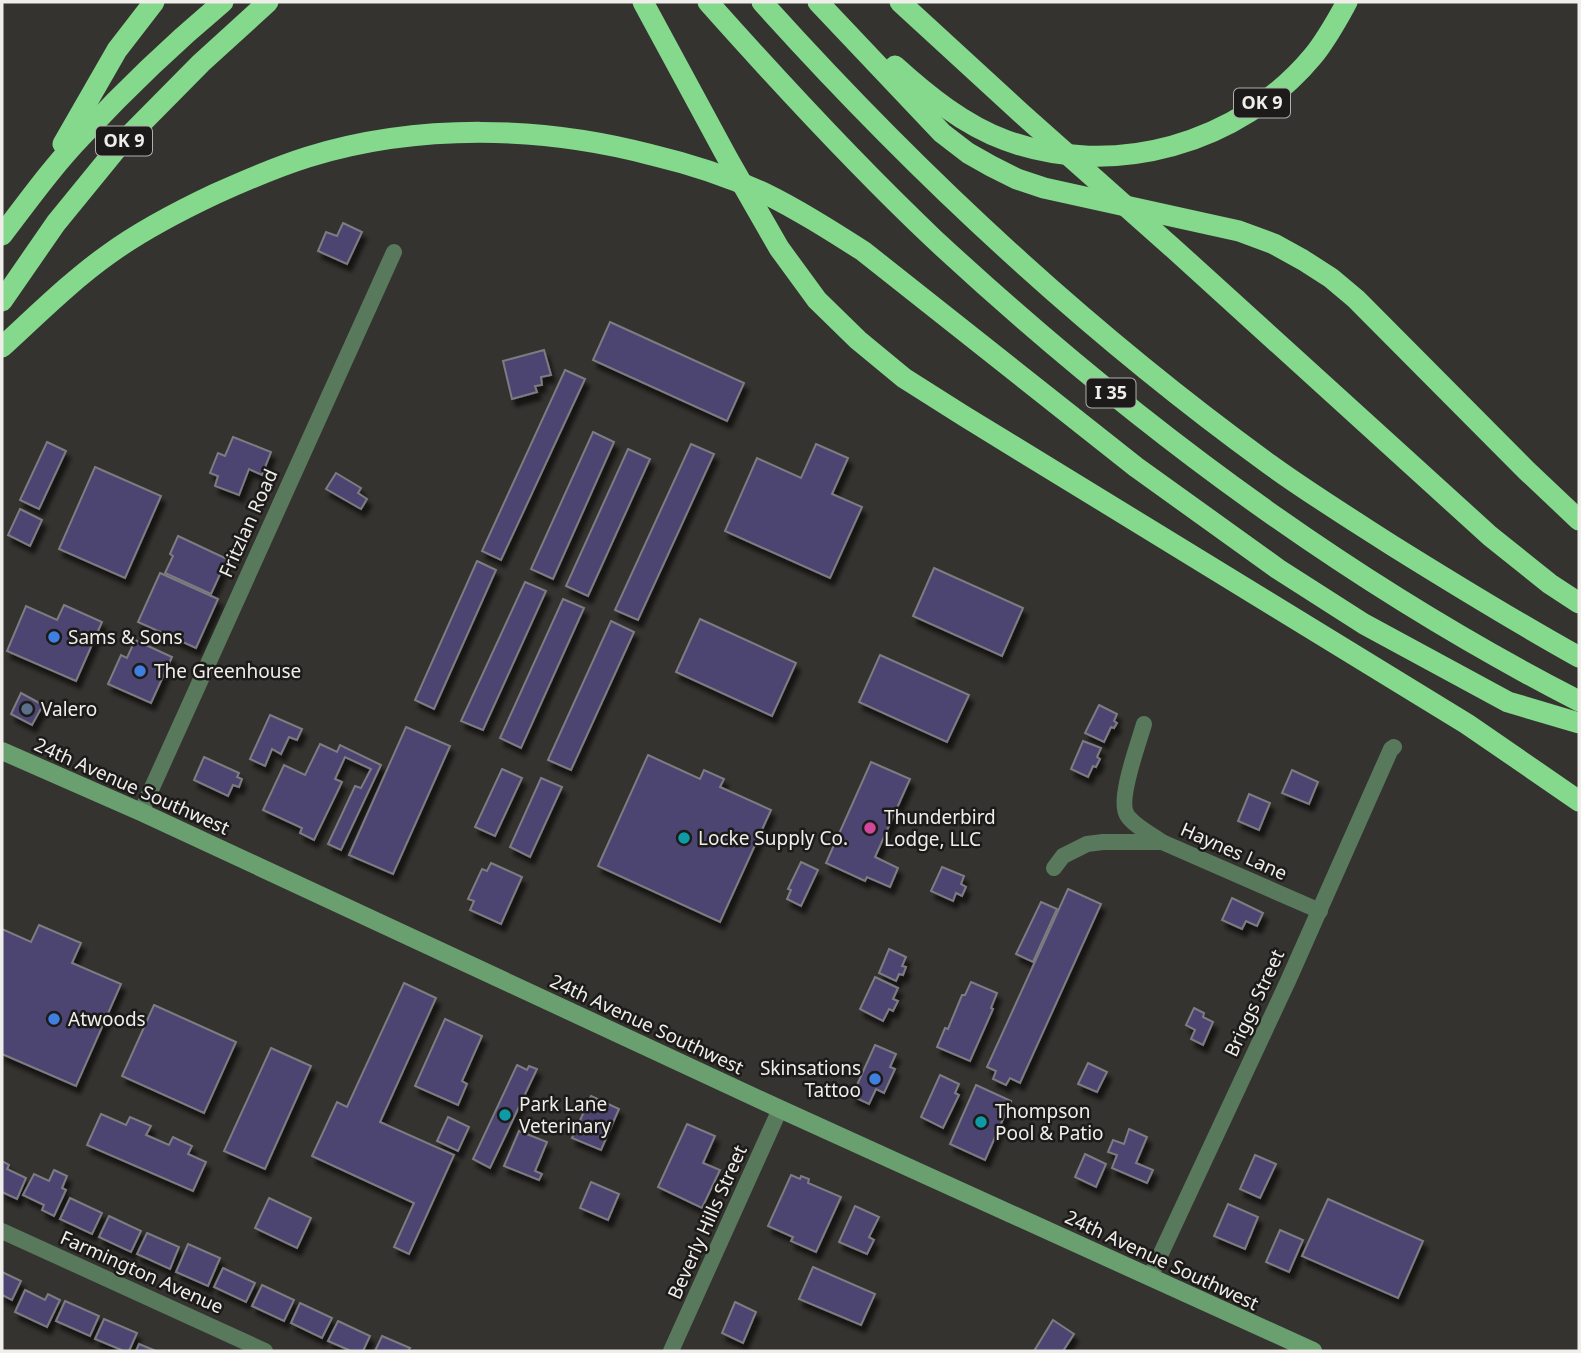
<svg xmlns="http://www.w3.org/2000/svg" width="1581" height="1353" font-family="'Noto Sans',sans-serif">
<defs>
<filter id="shadow"><feDropShadow dx="4" dy="7" stdDeviation="2" flood-color="#0009"/></filter>
</defs>
<rect width="100%" height="100%" fill="#35332f"/>
<!-- building -->
<g fill="#4d4471" stroke="#7d7c81" stroke-width="2" filter="url(#shadow)">
<polygon points="343,223 362,232 347,264 318,251 326,232 337,236"/>
<polygon points="610,322 744,383 727,421 593,360"/>
<polygon points="544,350 551,375 541,377 542,385 535,386 537,392 512,399 503,361"/>
<polygon points="565,370 585,379 501,560 482,551"/>
<polygon points="593,432 614,442 553,579 531,569"/>
<polygon points="233,437 271,452 262,475 249,469 239,495 215,486 218,476 210,473 218,453 225,456"/>
<polygon points="47,442 66,451 39,509 20,500"/>
<polygon points="691,444 714,454 638,620 615,610"/>
<polygon points="816,444 848,458 832,494 862,507 830,578 725,531 757,458 801,478"/>
<polygon points="628,449 650,459 588,596 566,586"/>
<polygon points="95,467 161,496 125,578 59,549"/>
<polygon points="336,473 361,488 358,493 367,499 361,509 326,489"/>
<polygon points="20,509 42,520 30,546 8,535"/>
<polygon points="178,536 227,559 211,594 165,573 173,556 170,554"/>
<polygon points="477,561 496,570 434,709 415,700"/>
<polygon points="934,568 1023,608 1002,656 913,616"/>
<polygon points="160,573 218,599 196,648 138,622"/>
<polygon points="525,582 546,591 483,730 461,721"/>
<polygon points="563,599 584,608 521,748 500,738"/>
<polygon points="64,605 102,622 76,681 7,651 26,606 57,620"/>
<polygon points="700,619 796,663 772,716 676,672"/>
<polygon points="611,621 634,632 571,770 548,760"/>
<polygon points="135,640 172,657 151,703 108,684 121,655 127,658"/>
<polygon points="880,655 969,695 947,742 859,702"/>
<polygon points="21,693 43,705 32,725 11,714"/>
<polygon points="1099,705 1117,714 1114,721 1117,723 1114,728 1111,727 1104,742 1085,733"/>
<polygon points="270,715 302,729 297,740 289,737 281,754 272,749 265,766 250,759"/>
<polygon points="406,727 450,746 393,874 349,855"/>
<polygon points="1083,741 1101,748 1097,757 1100,759 1096,767 1093,766 1088,777 1071,769"/>
<polygon points="320,744 337,752 340,745 381,765 341,850 328,844 355,786 361,788 371,769 345,757 335,779 342,782 314,840 300,833 302,828 263,810 284,765 305,775"/>
<polygon points="648,755 700,779 704,770 724,779 720,787 771,810 720,922 598,866"/>
<polygon points="204,757 239,773 237,777 242,779 239,787 233,785 228,796 194,780"/>
<polygon points="871,762 910,779 875,857 898,868 890,887 867,877 865,881 826,863"/>
<polygon points="502,769 522,778 495,836 475,827"/>
<polygon points="1292,770 1318,782 1309,804 1282,793"/>
<polygon points="541,778 562,787 530,857 510,847"/>
<polygon points="1249,794 1270,803 1259,830 1238,821"/>
<polygon points="801,862 818,870 801,906 787,899 791,890 788,889"/>
<polygon points="491,863 522,877 501,924 470,910 474,901 468,899 482,869 487,871"/>
<polygon points="942,867 964,876 961,884 966,887 962,896 956,893 953,901 931,891"/>
<polygon points="1068,889 1101,904 1020,1083 1010,1078 1006,1085 993,1079 996,1071 987,1067"/>
<polygon points="1232,898 1263,913 1257,926 1246,921 1242,929 1222,920"/>
<polygon points="1041,902 1057,909 1033,962 1016,954"/>
<polygon points="39,925 81,943 72,963 121,984 76,1086 2,1054 2,929 31,942"/>
<polygon points="889,949 906,957 902,966 906,967 903,975 899,974 896,981 879,973"/>
<polygon points="875,977 898,988 893,999 898,1001 893,1011 889,1009 883,1021 860,1009"/>
<polygon points="971,982 997,993 991,1008 993,1009 970,1061 937,1047 945,1028 948,1029 962,995 965,995"/>
<polygon points="404,983 436,998 380,1122 454,1155 409,1254 394,1247 414,1203 312,1156 337,1102 347,1107"/>
<polygon points="154,1005 236,1042 204,1113 122,1076"/>
<polygon points="1194,1008 1204,1013 1203,1017 1213,1022 1203,1045 1191,1039 1195,1030 1186,1025"/>
<polygon points="445,1019 482,1036 462,1081 467,1084 458,1105 415,1086"/>
<polygon points="875,1045 896,1054 890,1067 895,1069 884,1093 876,1089 869,1104 852,1096"/>
<polygon points="271,1048 311,1066 265,1169 224,1151"/>
<polygon points="1088,1063 1107,1072 1097,1092 1078,1084"/>
<polygon points="517,1065 527,1070 529,1066 537,1069 490,1168 473,1159"/>
<polygon points="940,1075 959,1084 955,1093 959,1095 943,1128 921,1117"/>
<polygon points="976,1085 1011,1101 985,1160 950,1144"/>
<polygon points="591,1096 619,1109 601,1150 572,1138"/>
<polygon points="101,1114 126,1125 130,1117 151,1126 146,1135 169,1145 173,1137 192,1146 188,1154 206,1162 193,1191 87,1145"/>
<polygon points="448,1117 469,1127 458,1151 437,1141"/>
<polygon points="687,1124 715,1136 703,1163 720,1170 702,1208 658,1187"/>
<polygon points="1129,1129 1147,1137 1136,1163 1153,1170 1147,1183 1112,1168 1117,1155 1108,1152 1113,1140 1124,1144"/>
<polygon points="519,1131 547,1142 535,1171 542,1174 539,1180 504,1166"/>
<polygon points="1085,1154 1106,1164 1096,1187 1075,1177"/>
<polygon points="1255,1155 1276,1164 1260,1198 1240,1189"/>
<polygon points="2,1161 9,1165 7,1169 26,1178 17,1199 2,1192"/>
<polygon points="54,1170 67,1176 62,1188 66,1190 54,1216 42,1210 44,1205 23,1195 34,1174 49,1181"/>
<polygon points="791,1175 800,1179 801,1176 809,1179 808,1183 841,1197 816,1252 791,1241 793,1237 768,1226"/>
<polygon points="591,1182 619,1194 608,1220 580,1208"/>
<polygon points="70,1198 102,1213 92,1234 60,1219"/>
<polygon points="269,1198 311,1218 297,1248 255,1228"/>
<polygon points="1328,1199 1423,1241 1398,1298 1302,1256"/>
<polygon points="1228,1204 1258,1217 1245,1249 1214,1236"/>
<polygon points="855,1206 879,1217 869,1237 874,1240 867,1254 839,1242"/>
<polygon points="109,1216 141,1231 131,1252 99,1237"/>
<polygon points="1280,1230 1303,1240 1289,1272 1266,1262"/>
<polygon points="147,1233 179,1247 170,1269 137,1254"/>
<polygon points="188,1244 220,1258 208,1286 176,1272"/>
<polygon points="813,1267 875,1294 861,1325 799,1299"/>
<polygon points="223,1268 255,1283 246,1302 214,1287"/>
<polygon points="2,1272 21,1281 12,1300 2,1295"/>
<polygon points="262,1285 294,1300 284,1321 252,1306"/>
<polygon points="25,1290 45,1300 48,1294 60,1300 47,1327 15,1312"/>
<polygon points="65,1301 99,1316 90,1336 56,1321"/>
<polygon points="735,1302 756,1312 743,1343 722,1333"/>
<polygon points="300,1303 332,1318 322,1338 291,1323"/>
<polygon points="104,1319 137,1333 129,1351 124,1351 95,1339"/>
<polygon points="1053,1320 1074,1334 1063,1351 1034,1351"/>
<polygon points="338,1321 370,1336 363,1351 351,1351 328,1341"/>
<polygon points="382,1336 410,1348 408,1351 375,1351"/>
<polygon points="139,1344 156,1351 136,1351"/>
</g>
<g fill="none" stroke-linecap="round" stroke-linejoin="round">
<!-- street -->
<g stroke="#58795b" stroke-width="16">
<path d="M 1144,724 C 1139,742 1117,800 1127,815 C 1134,826 1151,834 1162,842"/>
<polyline points="141,812 394,252"/>
<polyline points="1054,868 1063,856 1087,844 1103,842 1162,842 1320,911"/>
<polyline points="2,1231 265,1351"/>
<polyline points="1150,1277 1288,981 1391,749 1394,747"/>
<polyline points="671,1351 780,1109"/>
</g>
<!-- secondary -->
<polyline stroke="#6aa06f" stroke-width="18" points="2,751 141,812 780,1109 1313,1351"/>
<!-- highway -->
<g stroke="#84d98d" stroke-width="21">
<polyline points="643,2 728,159 779,248 817,300 858,340 904,378 964,416 1467,724 1579,801"/>
<path d="M 708,2 C 780,83 855,164 934,239 C 1128,419 1343,580 1579,701"/>
<path d="M 762,2 C 916,173 1083,329 1269,464 C 1309,493 1351,519 1393,546 C 1454,584 1516,622 1579,657"/>
<polyline points="818,2 942,133 968,153 991,166 1017,179 1044,188 1239,231 1274,244 1303,260 1331,278 1356,299 1527,471 1579,520"/>
<polyline points="900,2 1022,114 1174,249 1490,536 1550,584 1579,603"/>
<path d="M 895,66 C 927,95 964,125 1005,140 C 1113,180 1240,144 1313,56 C 1327,39 1337,20 1347,2"/>
<polyline points="63,144 117,50 154,2"/>
<path d="M 2,235 C 28,201 53,166 83,135 C 127,88 174,43 223,2"/>
<polyline points="2,301 56,223 118,147 201,63 268,2"/>
<path d="M 2,347 C 37,315 71,281 109,254 C 142,230 179,211 215,194 C 246,180 276,167 308,157 C 419,123 542,126 652,155 C 690,164 727,176 762,192 C 797,209 830,230 863,251 L 1136,467 L 1278,569 L 1364,624 L 1508,702 L 1579,723"/>
</g>
</g>
<!-- markers -->
<g fill="#3f7fe0" stroke="#1c1b19" stroke-width="2.5">
<circle cx="54" cy="637" r="7"/>
<circle cx="140" cy="671" r="7"/>
<circle cx="54" cy="1019" r="7"/>
<circle cx="875" cy="1079" r="7"/>
</g>
<circle fill="#5c6f8a" stroke="#1c1b19" stroke-width="2.5" cx="27" cy="709" r="7"/>
<circle fill="#d1479c" stroke="#1c1b19" stroke-width="2.5" cx="870" cy="828" r="7"/>
<g fill="#0f9aa8" stroke="#1c1b19" stroke-width="2.5">
<circle cx="684" cy="838" r="7"/>
<circle cx="505" cy="1115" r="7"/>
<circle cx="981" cy="1122" r="7"/>
</g>
<g text-anchor="middle" stroke-width="5" stroke-linejoin="round" paint-order="stroke">
<!-- shield labels -->
<g fill="#1c1b19" stroke="#b0afac" stroke-width="2">
<rect x="1234" y="88.5" width="56" height="29" rx="5"/>
<rect x="96" y="126.5" width="56" height="29" rx="5"/>
<rect x="1086.5" y="378.5" width="49" height="29" rx="5"/>
</g>
<g font-size="18" font-weight="bold" fill="#efeeeb">
<text x="1262" y="109">OK 9</text>
<text x="124" y="147">OK 9</text>
<text x="1111" y="399">I 35</text>
</g>
<!-- street labels -->
<g font-size="19" fill="#efeeeb" stroke="#1c1b19">
<text transform="translate(248 523) rotate(-66)" y="7">Fritzlan Road</text>
<text transform="translate(132 786) rotate(24)" y="7">24th Avenue Southwest</text>
<text transform="translate(1234 851) rotate(24)" y="7">Haynes Lane</text>
<text transform="translate(1254 1003) rotate(-65)" y="7">Briggs Street</text>
<text transform="translate(647 1024) rotate(25)" y="7">24th Avenue Southwest</text>
<text transform="translate(707 1222) rotate(-66)" y="7">Beverly Hills Street</text>
<text transform="translate(1162 1260) rotate(25)" y="7">24th Avenue Southwest</text>
<text transform="translate(142 1272) rotate(24)" y="7">Farmington Avenue</text>
</g>
<!-- poi labels -->
<g font-size="19" fill="#efeeeb" stroke="#1c1b19" text-anchor="start">
<text x="68" y="644">Sams &amp; Sons</text>
<text x="154" y="678">The Greenhouse</text>
<text x="41" y="716">Valero</text>
<text x="884" y="824">Thunderbird<tspan x="884" dy="22">Lodge, LLC</tspan></text>
<text x="698" y="845">Locke Supply Co.</text>
<text x="68" y="1026">Atwoods</text>
<text x="861" y="1075" text-anchor="end">Skinsations<tspan x="861" dy="22">Tattoo</tspan></text>
<text x="519" y="1111">Park Lane<tspan x="519" dy="22">Veterinary</tspan></text>
<text x="995" y="1118">Thompson<tspan x="995" dy="22">Pool &amp; Patio</tspan></text>
</g>
</g>
<!-- border -->
<rect width="1581" height="1353" fill="none" stroke="#efeeeb" stroke-width="7"/>
</svg>
